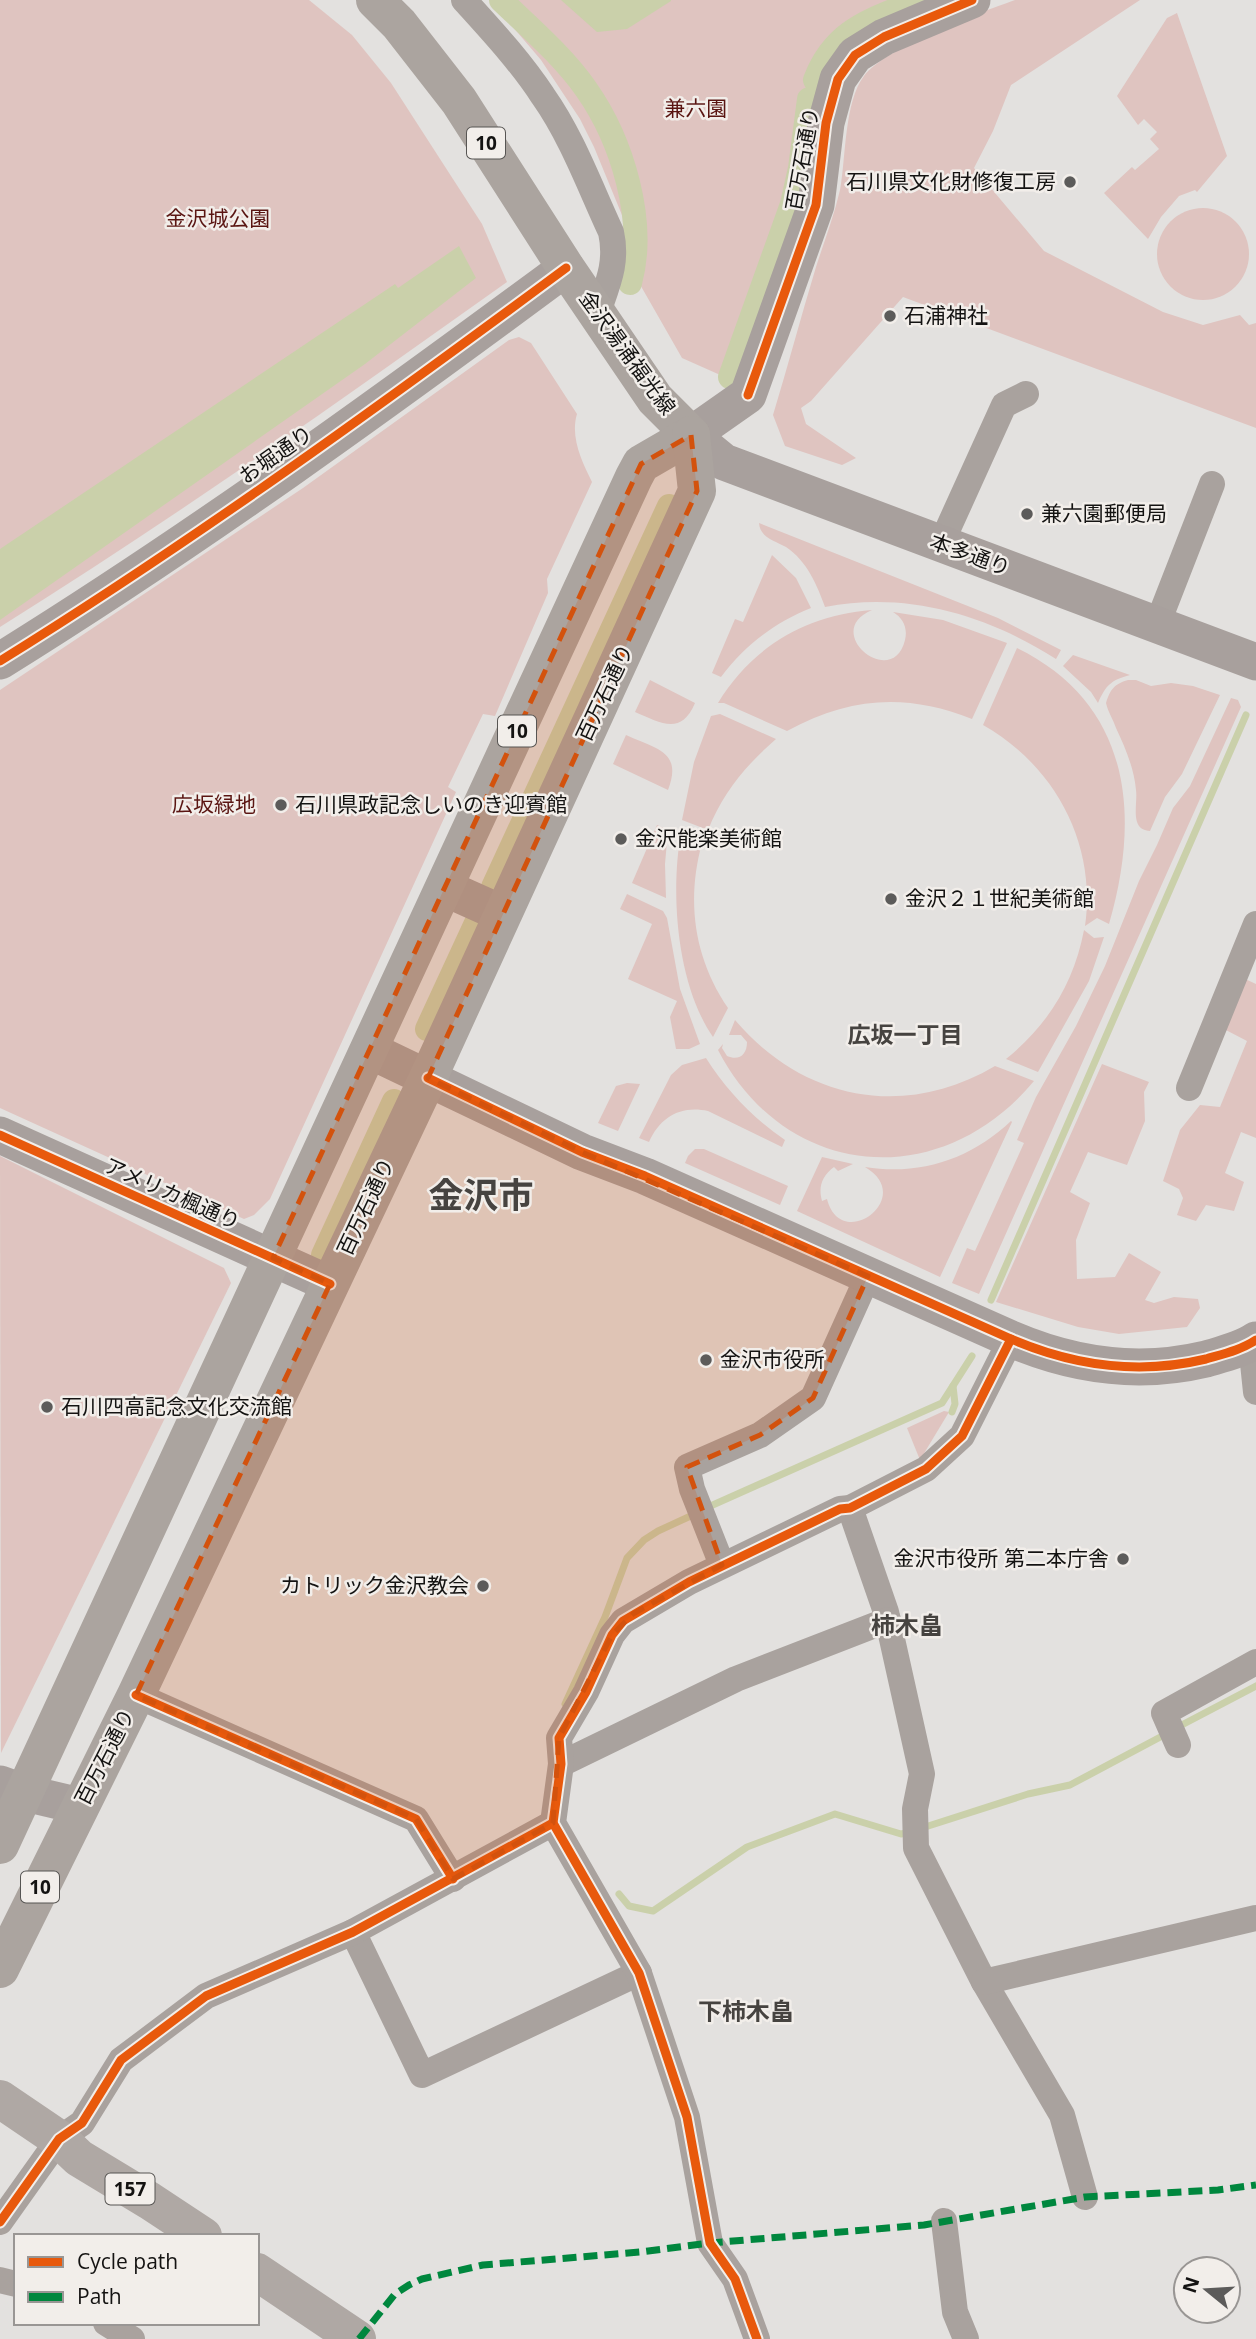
<svg xmlns="http://www.w3.org/2000/svg" width="1256" height="2339" font-family="'Open Sans','Noto Sans JP',sans-serif">
<rect width="100%" height="100%" fill="#e3e1df"/>
<!-- green -->
<g fill="#dfc4c0">
<path d="M 0,0 L 309,0 L 352,35 L 391,83 L 482,224 L 507,282 C 340,401 173,519 0,627 Z"/>
<polygon points="490,0 914,0 853,27 829,49 817,69 807,98 799,167 791,204 727,378 682,358 638,281 632,285 628,281 631,263 631,237 594,147 580,119 541,60"/>
<path d="M 1015,0 L 1140,0 L 1011,85 L 993,131 L 974,168 L 1044,251 L 1163,312 L 1203,325 L 1240,315 L 1249,325 L 1256,323 L 1256,428 L 903,297 L 811,401 L 801,408 L 806,424 L 856,458 L 842,465 L 785,446 L 773,415 C 788,366 801,316 816,267 C 824,242 834,216 840,190 C 846,159 844,102 864,76 C 886,47 979,13 1015,0 Z"/>
<polygon points="1177,13 1227,156 1197,192 1195,190 1179,196 1161,217 1148,239 1104,193 1132,167 1135,170 1159,149 1150,139 1157,132 1144,119 1138,125 1117,96 1167,18"/>
<circle cx="1203" cy="254" r="46"/>
<path d="M 519,337 L 531,343 L 577,414 C 570,437 582,462 592,482 L 547,579 L 548,593 L 495,716 L 483,714 L 448,787 L 456,792 L 270,1199 L 254,1215 L 244,1219 L 0,1108 L 0,690 L 303,488 L 509,340 Z"/>
<path d="M 759,523 L 998,618 L 1061,650 L 1056,659 C 987,615 907,591 825,607 C 817,585 807,561 786,547 C 776,541 760,538 759,523 Z"/>
<path d="M 772,555 L 796,578 L 811,608 C 774,623 745,645 721,677 L 712,673 L 735,619 L 743,622 Z"/>
<path d="M 872,610 C 820,632 893,691 905,640 C 908,628 903,618 893,612 L 943,620 L 1007,643 L 972,719 C 906,693 850,697 787,731 L 724,703 L 718,703 C 752,647 806,615 872,610 Z"/>
<path d="M 1017,648 C 1131,704 1141,814 1109,924 L 1097,918 L 1085,926 C 1097,843 1054,765 983,725 Z"/>
<path d="M 1073,655 L 1130,675 C 1111,680 1106,685 1098,703 L 1091,692 L 1063,666 Z"/>
<path d="M 650,680 L 695,703 C 681,736 661,723 635,712 Z"/>
<path d="M 1128,680 L 1136,680 L 1151,686 L 1171,683 L 1193,686 L 1220,695 L 1182,774 L 1165,797 L 1150,831 C 1129,830 1138,804 1136,790 C 1134,768 1125,747 1116,728 C 1113,719 1108,712 1106,703 C 1110,690 1114,684 1128,680 Z"/>
<polygon points="1231,698 1238,700 1241,707 979,1294 952,1283 967,1248 975,1251 1024,1143 1017,1140 1036,1097 1076,1026 1105,966 1139,881 1157,845 1173,808 1190,786"/>
<path d="M 720,714 L 776,739 C 745,766 723,793 708,830 L 682,820 L 694,762 L 711,716 Z"/>
<path d="M 626,735 C 656,749 683,751 668,790 L 613,764 Z"/>
<polygon points="657,825 668,830 665,864 666,898 632,883"/>
<path d="M 681,833 L 702,843 C 686,901 694,958 728,1008 L 713,1037 C 677,985 670,894 681,833 Z"/>
<polygon points="627,894 663,911 667,918 680,989 700,1044 689,1049 676,1049 670,1017 677,1001 628,979 652,924 620,909"/>
<path d="M 1084,930 L 1094,938 L 1104,937 L 1089,981 L 1038,1072 L 1006,1059 C 1048,1025 1074,983 1084,930 Z"/>
<polygon points="1243,978 1256,984 1256,1138 1241,1132 1225,1173 1244,1182 1234,1211 1206,1205 1196,1221 1177,1215 1183,1198 1179,1189 1163,1181 1180,1130 1200,1105 1220,1107 1247,1041 1222,1028"/>
<path d="M 735,1020 C 803,1100 904,1120 995,1066 L 1034,1081 C 941,1193 786,1181 718,1050 L 723,1044 L 722,1048 L 727,1056 C 739,1061 747,1055 747,1042 L 741,1035 L 729,1035 Z"/>
<path d="M 706,1058 C 727,1091 753,1118 785,1140 L 782,1147 L 708,1111 C 681,1105 660,1117 649,1142 L 639,1138 L 671,1075 L 682,1065 Z"/>
<polygon points="1102,1064 1149,1082 1144,1092 1145,1121 1127,1165 1088,1152 1070,1192 1090,1203 1076,1240 1077,1279 1115,1277 1129,1253 1161,1272 1145,1300 1154,1303 1174,1297 1198,1299 1200,1308 1187,1327 1119,1334 1078,1327 996,1302"/>
<polygon points="627,1083 640,1084 618,1131 598,1123 616,1086"/>
<path d="M 1011,1121 L 1012,1122 L 940,1277 L 797,1211 L 822,1157 L 853,1164 L 838,1171 L 834,1167 C 822,1176 818,1187 822,1201 L 827,1199 C 841,1254 917,1197 865,1167 C 920,1176 971,1159 1011,1121 Z"/>
<polygon points="695,1149 704,1149 788,1186 780,1205 685,1163 688,1156"/>
<polygon points="0,1156 224,1268 231,1283 1,1753"/>
<polygon points="944,1411 949,1412 920,1460 907,1428"/>
</g>
<!-- water -->
<g fill="#cad0aa">
<polygon points="561,0 671,0 671,1 627,29 597,32"/>
<polygon points="459,246 476,278 365,364 0,620 0,549 395,284 398,288"/>
</g>
<g fill="none" stroke-linecap="round" stroke-linejoin="round">
<!-- stream -->
<g stroke="#cad0aa" stroke-width="7">
<polyline points="991,1300 1246,715"/>
<polyline points="952,1412 955,1404 953,1386"/>
<polyline points="706,1508 942,1403 972,1356"/>
<polyline points="565,1704 605,1617 627,1558 644,1540 658,1531 695,1514"/>
<polyline points="1176,1728 1256,1686"/>
<polyline points="922,1828 1028,1794 1070,1785 1166,1734"/>
<polyline points="619,1894 629,1906 653,1911 747,1847 835,1814 901,1834 906,1833"/>
</g>
<!-- canal -->
<g stroke="#cad0aa" stroke-width="24">
<path d="M 501,0 C 530,28 563,56 586,89 C 622,140 647,221 630,283"/>
<path d="M 815,80 C 835,28 872,20 919,0"/>
<polyline points="730,377 792,204 800,168 809,99"/>
<polyline points="493,887 669,506"/>
<polyline points="427,1029 476,923"/>
<polyline points="323,1255 394,1101"/>
</g>
<!-- street -->
<g stroke="#a9a29e" stroke-width="26">
<path d="M 464,0 C 492,31 520,61 543,96 C 572,137 590,187 611,232 C 618,264 607,285 597,315"/>
<polyline points="941,544 1004,405 1026,394"/>
<polyline points="1157,625 1212,484"/>
<polyline points="1189,1088 1256,924"/>
<polyline points="1251,1344 1256,1392"/>
<polyline points="850,1508 886,1612 922,1774 915,1809 916,1848 984,1982 1062,2115 1085,2197"/>
<polyline points="722,1565 692,1489 687,1467 760,1435 813,1398 868,1276"/>
<polyline points="136,1695 416,1819 453,1879"/>
<polyline points="1178,1745 1164,1713 1256,1662"/>
<polyline points="561,1764 736,1679 888,1620"/>
<polyline points="353,1932 422,2075 639,1973"/>
<polyline points="984,1982 1256,1918"/>
<polyline points="944,2221 955,2312 966,2339"/>
<polyline points="0,2222 59,2139 82,2123 121,2060 206,1996 353,1932 553,1823"/>
<polyline points="0,2280 16,2284"/>
<polyline points="106,2323 132,2339"/>
<polyline points="757,2339 735,2279 710,2243 687,2117 639,1973 553,1823 561,1764 559,1738 586,1692 612,1635 623,1621 689,1582 840,1509 850,1508 926,1469 962,1436 1011,1339"/>
</g>
<!-- secondary -->
<g stroke="#a8a09d" stroke-width="37">
<polyline points="972,0 884,37 855,55 838,79 826,123 816,205 748,395 691,435 724,462 1256,662"/>
<path d="M 0,661 C 195,540 381,405 566,268"/>
<polyline points="445,888 503,914"/>
<path d="M 369,1050 L 582,1152 L 645,1176 L 1011,1339 C 1074,1366 1139,1375 1206,1359 C 1223,1354 1241,1350 1256,1340"/>
<polyline points="0,1135 330,1284"/>
<polyline points="0,1784 25,1793 80,1806"/>
</g>
<!-- primary -->
<g stroke="#aba49f" stroke-width="38">
<polyline points="375,0 399,24 459,101 566,268 655,399 691,435"/>
<polyline points="0,1845 634,477 641,464 691,435"/>
<polyline points="0,1969 136,1695 428,1078 697,491 691,435"/>
</g>
<!-- highway -->
<g stroke="#afa8a4" stroke-width="38">
<polyline points="0,2099 59,2139 79,2158 150,2201 203,2236"/>
<polyline points="257,2272 357,2339"/>
</g>
<!-- quiet -->
<polyline stroke="#00873e" stroke-width="7" stroke-dasharray="14 7" stroke-linecap="butt" points="359,2339 395,2294 409,2285 422,2279 483,2265 640,2252 710,2243 924,2225 1085,2197 1218,2190 1256,2185"/>
<!-- cycleway casing -->
<g stroke="#f2eeea" stroke-width="13">
<g id="cycleway">
<polyline points="748,395 816,205 826,123 838,79 855,55 884,37 972,0"/>
<path d="M 0,661 C 195,540 381,405 566,268"/>
<path d="M 428,1078 L 582,1152 L 645,1176 L 1011,1339 C 1074,1366 1139,1375 1206,1359 C 1223,1354 1241,1350 1256,1340"/>
<polyline points="0,1135 330,1284"/>
<polyline points="136,1695 416,1819 453,1879"/>
<polyline points="0,2222 59,2139 82,2123 121,2060 206,1996 353,1932 553,1823"/>
<polyline points="757,2339 735,2279 710,2243 687,2117 639,1973 553,1823 561,1764 559,1738 586,1692 612,1635 623,1621 689,1582 840,1509 850,1508 926,1469 962,1436 1011,1339"/>
</g>
</g>
<!-- cycleway -->
<use href="#cycleway" stroke="#e8590c" stroke-width="9"/>
</g>
<!-- marked area -->
<path fill="#d3520d" fill-opacity="0.2" stroke="#d3520d" stroke-width="5" stroke-dasharray="14 9" stroke-linejoin="round" d="M 691,435 L 697,491 L 428,1078 L 582,1152 L 868,1276 L 813,1398 L 760,1435 L 687,1467 L 722,1565 L 633,1614 L 612,1635 L 559,1738 L 553,1823 L 453,1879 L 416,1819 L 136,1695 L 330,1284 L 273,1258 L 641,464 Z"/>
<!-- markers -->
<g fill="#5c5b5a" stroke="#f2eeea" stroke-width="2.5">
<circle cx="1070" cy="182" r="7"/>
<circle cx="890" cy="316" r="7"/>
<circle cx="1027" cy="514" r="7"/>
<circle cx="281" cy="805" r="7"/>
<circle cx="621" cy="839" r="7"/>
<circle cx="891" cy="899" r="7"/>
<circle cx="706" cy="1360" r="7"/>
<circle cx="47" cy="1407" r="7"/>
<circle cx="1123" cy="1559" r="7"/>
<circle cx="483" cy="1586" r="7"/>
</g>
<g text-anchor="middle" stroke-width="5" stroke-linejoin="round" paint-order="stroke">
<!-- shield labels -->
<g fill="#f2eeea" stroke="#575553" stroke-width="2">
<rect x="467" y="127.5" width="38" height="31" rx="5"/>
<rect x="498" y="715.5" width="38" height="31" rx="5"/>
<rect x="21" y="1871.5" width="38" height="31" rx="5"/>
<rect x="105.5" y="2173.5" width="49" height="31" rx="5"/>
</g>
<g font-size="19" font-weight="bold" fill="#141312">
<text x="486" y="150">10</text>
<text x="517" y="738">10</text>
<text x="40" y="1894">10</text>
<text x="130" y="2196">157</text>
</g>
<!-- park labels -->
<g font-size="21" fill="#5a1512" stroke="#f2eeea">
<text x="696" y="116">兼六園</text>
<text x="218" y="226">金沢城公園</text>
<text x="214" y="812">広坂緑地</text>
</g>
<!-- street labels -->
<g font-size="21" fill="#141312" stroke="#f2eeea">
<text transform="translate(803 159) rotate(-80)" y="7">百万石通り</text>
<text transform="translate(627 353) rotate(54)" y="7">金沢湯涌福光線</text>
<text transform="translate(276 455) rotate(-35)" y="7">お堀通り</text>
<text transform="translate(970 555) rotate(20)" y="7">本多通り</text>
<text transform="translate(605 693) rotate(-65)" y="7">百万石通り</text>
<text transform="translate(172 1194) rotate(24)" y="7">アメリカ楓通り</text>
<text transform="translate(366 1207) rotate(-65)" y="7">百万石通り</text>
<text transform="translate(105 1757) rotate(-63)" y="7">百万石通り</text>
</g>
<!-- poi labels -->
<g font-size="21" fill="#141312" stroke="#f2eeea" text-anchor="start">
<text x="1056" y="189" text-anchor="end">石川県文化財修復工房</text>
<text x="904" y="323">石浦神社</text>
<text x="1041" y="521">兼六園郵便局</text>
<text x="295" y="812">石川県政記念しいのき迎賓館</text>
<text x="635" y="846">金沢能楽美術館</text>
<text x="905" y="906">金沢２１世紀美術館</text>
<text x="720" y="1367">金沢市役所</text>
<text x="61" y="1414">石川四高記念文化交流館</text>
<text x="1109" y="1566" text-anchor="end">金沢市役所 第二本庁舎</text>
<text x="469" y="1593" text-anchor="end">カトリック金沢教会</text>
</g>
<!-- neighbourhood labels -->
<g font-size="23" font-weight="bold" fill="#464340" stroke="#f2eeea">
<text x="905" y="1043">広坂一丁目</text>
</g>
<!-- quarter labels -->
<g font-size="24" font-weight="bold" fill="#464340" stroke="#f2eeea">
<text x="907" y="1634">柿木畠</text>
<text x="746" y="2020">下柿木畠</text>
</g>
<!-- town labels -->
<g font-size="35" font-weight="bold" fill="#464340" stroke="#f2eeea">
<text x="481" y="1208">金沢市</text>
</g>
</g>
<!-- legend -->
<rect x="14" y="2234" width="245" height="91" fill="#f2eeea" stroke="#999694" stroke-width="2"/>
<rect x="28" y="2257" width="35" height="10" fill="#e8590c" stroke="#999694" stroke-width="2"/>
<text x="77" y="2269" font-size="21" fill="#141312">Cycle path</text>
<rect x="28" y="2292" width="35" height="10" fill="#00873e" stroke="#999694" stroke-width="2"/>
<text x="77" y="2304" font-size="21" fill="#141312">Path</text>
<!-- north arrow -->
<g transform="translate(1207 2290) rotate(288)"><circle r="33" fill="#f2eeea" stroke="#999694" stroke-width="2"/>
<path d="M0-5L12 26L0 18L-12 26Z" fill="#5c5b5a"/>
<text y="-10" font-size="19" font-weight="bold" text-anchor="middle" fill="#141312">N</text>
</g>
</svg>
